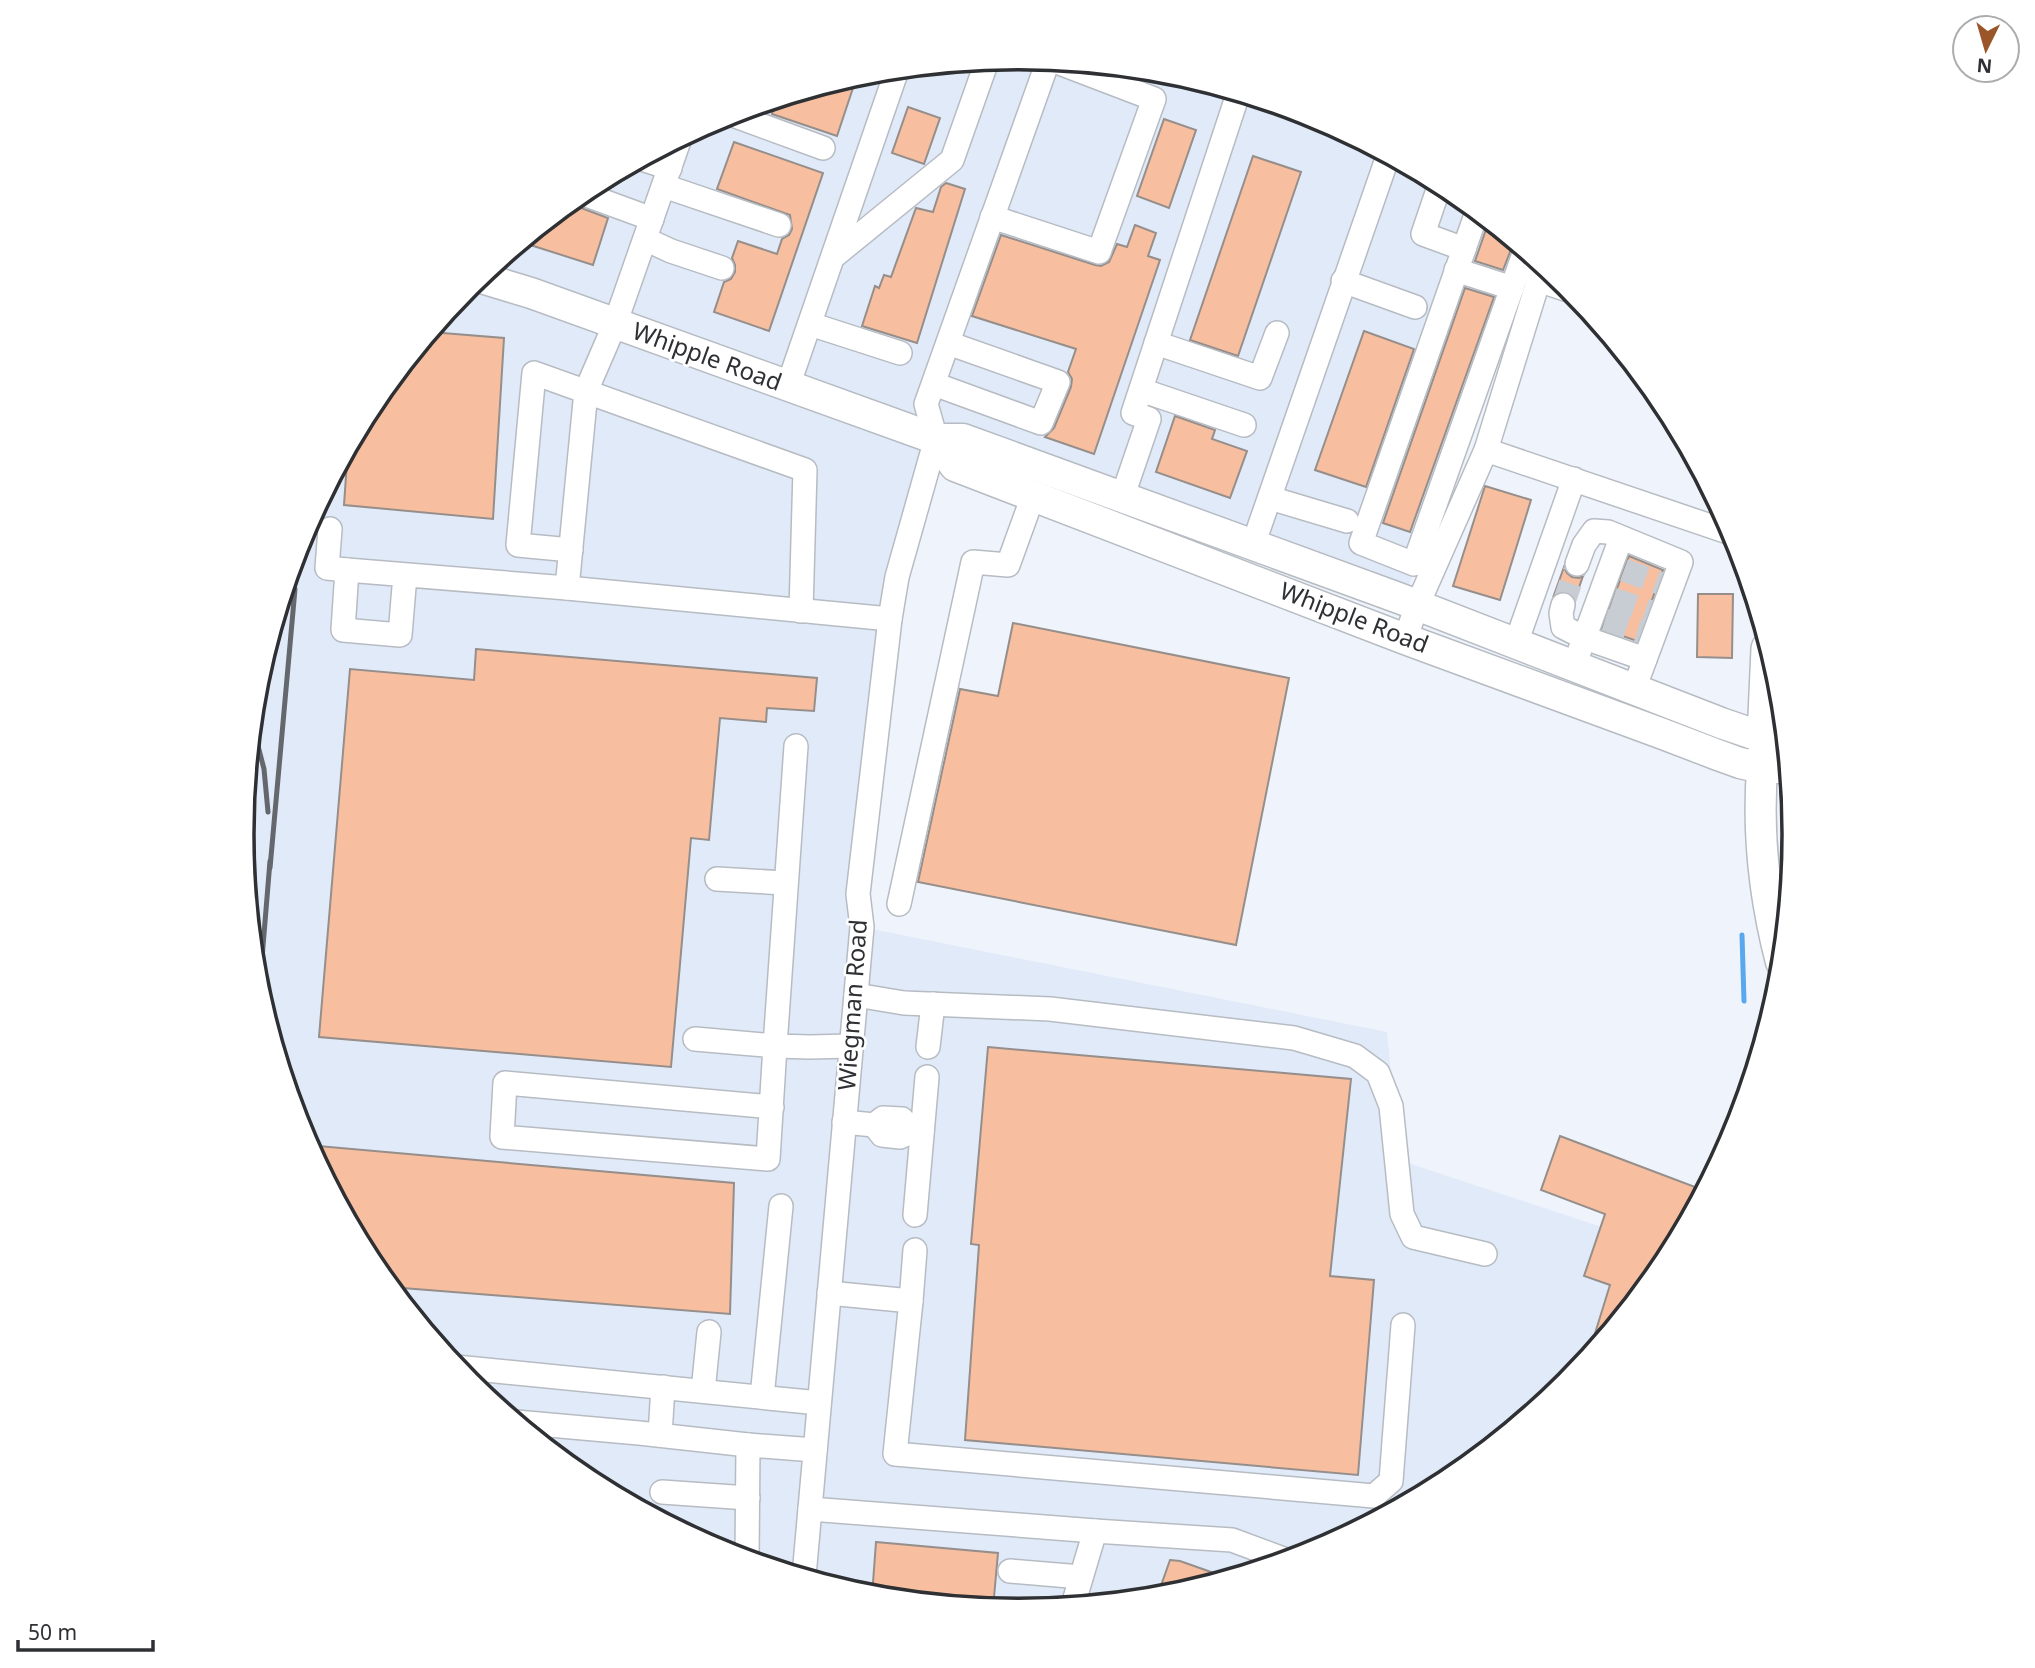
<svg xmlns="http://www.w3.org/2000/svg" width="2035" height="1668" font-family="'Noto Sans',sans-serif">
<rect width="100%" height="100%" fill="#eff4fc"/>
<!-- built -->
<polygon fill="#e1eaf9" points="1018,58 1169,73 1315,117 1449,189 1525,252 1404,600 936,439 897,577 862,927 1387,1032 1399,1160 1671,1250 1663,1266 1566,1383 1448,1480 1314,1551 1169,1595 1017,1610 866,1595 720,1551 586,1479 468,1383 372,1265 300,1131 256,985 241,834 256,682 300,537 372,402 469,285 587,188 721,117 866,73"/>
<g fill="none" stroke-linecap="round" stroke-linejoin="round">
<!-- stream -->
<polyline stroke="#59a7ed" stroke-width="5" points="1742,935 1744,1001"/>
</g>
<!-- building -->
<g fill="#f7bfa0" stroke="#968e8a" stroke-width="2">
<polygon points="857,76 837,136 772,114 776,100"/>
<polygon points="908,107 940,118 924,164 892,153"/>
<polygon points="1164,119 1196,130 1169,208 1137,196"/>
<polygon points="734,142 823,173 769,331 714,312 724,282 731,279 735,272 735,265 732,258 738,241 777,254 782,239 789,235 792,229 790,215 717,189"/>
<polygon points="1253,156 1301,172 1238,356 1190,340"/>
<polygon points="946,183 965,189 917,343 862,326 875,286 879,288 884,275 891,277 916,208 933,212 941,187"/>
<polygon points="570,202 576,206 608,218 593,265 521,242"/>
<polygon points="1489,221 1514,242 1503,270 1475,261"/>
<polygon points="1135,225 1156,233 1148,256 1160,260 1094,454 1045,437 1054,428 1071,387 1072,379 1068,372 1076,349 972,316 1001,235 1095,265 1101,266 1109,262 1117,244 1127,247"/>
<polygon points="1465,288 1494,297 1410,532 1383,523"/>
<polygon points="1364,331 1414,349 1366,487 1315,470"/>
<polygon points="430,332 504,338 493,519 344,505 348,447 372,402"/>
<polygon points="1175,416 1215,430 1212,439 1247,451 1230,498 1156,472"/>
<polygon points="1485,486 1531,500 1500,600 1453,586"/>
<polygon points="1629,556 1663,570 1637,641 1602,629"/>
<polygon points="1564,567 1567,573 1572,577 1579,578 1583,576 1575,599 1572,595 1566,591 1560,591 1554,595"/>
<polygon points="1698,594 1733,594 1732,658 1697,657"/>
<polygon points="1013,623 1289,678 1236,945 918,882 960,689 998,696"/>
<polygon points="476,649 817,678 814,711 767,708 766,722 720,718 709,840 691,838 671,1067 319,1037 350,669 474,680"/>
<polygon points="988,1047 1351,1079 1330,1276 1374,1280 1358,1475 965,1440 979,1245 971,1244"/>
<polygon points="1560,1136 1703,1190 1663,1266 1588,1356 1610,1285 1584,1276 1605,1214 1541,1190"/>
<polygon points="318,1146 734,1183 730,1314 390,1287 372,1265 316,1161"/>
<polygon points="876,1542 998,1553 993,1608 872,1596"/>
<polygon points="1170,1560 1180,1561 1228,1578 1169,1595 1157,1597"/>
</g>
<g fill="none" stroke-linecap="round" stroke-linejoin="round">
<!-- minor-tunnel -->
<g stroke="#c8cdd4" stroke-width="23" stroke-dasharray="23 11" stroke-linecap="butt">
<polyline points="1624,570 1662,584"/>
<polyline points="1613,599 1651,612"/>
<polyline points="1563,605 1577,564"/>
<polyline points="1605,620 1643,632"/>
</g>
<!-- minor casing -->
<g stroke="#b7bcc3" stroke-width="26">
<g id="minor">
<polyline points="730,114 823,148"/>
<polyline points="642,159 670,168"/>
<polyline points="1440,184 1423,234 1464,249 1361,543 1414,564 1525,251"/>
<polyline points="664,186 779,225"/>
<polyline points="581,193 652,219"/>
<polyline points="992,217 1099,252 1154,99 1057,62"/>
<polyline points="645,239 671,251 722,268"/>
<polyline points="1464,249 1477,212"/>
<polyline points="833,257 952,160 987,61"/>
<polyline points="1456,270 1512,288"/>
<polyline points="1538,280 1571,291"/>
<polyline points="1343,281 1415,307"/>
<polyline points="810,324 900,353"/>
<polyline points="1156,343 1260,378 1277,333"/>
<polyline points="934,384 1041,423 1058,382 948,343"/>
<polyline points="788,386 897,70"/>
<polyline points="1141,390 1244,425"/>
<polyline points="1486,450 1728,532 1730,528"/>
<polyline points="1122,498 1149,419 1133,413 1238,94"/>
<polyline points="1270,498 1347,521"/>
<polyline points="330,529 327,568 347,570"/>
<polyline points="1253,545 1388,156"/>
<polyline points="571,550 518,545 534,373 805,470 801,611"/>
<polyline points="1577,564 1584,545 1594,531 1608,532 1681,562 1634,689"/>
<polyline points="405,575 400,635 343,630 347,570 567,588 586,391 615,324 680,138"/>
<polyline points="567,588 890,619"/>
<polyline points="1563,605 1561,613 1563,627 1585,638 1645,659"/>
<polyline points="1405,639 1417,606 1486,450 1543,266"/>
<polyline points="1516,643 1574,479"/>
<polyline points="1574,666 1621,538"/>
<polyline points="796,746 775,1046 810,1047 851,1046"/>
<polyline points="717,879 785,883"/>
<polyline points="899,904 973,562 1008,565 1033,496"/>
<polyline points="856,995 904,1003 1050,1009 1294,1038 1355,1056 1378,1073 1391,1106 1402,1214 1413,1237 1485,1254"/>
<polyline points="695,1039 775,1046 768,1159 502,1137 505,1083 772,1107"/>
<polyline points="928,1047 933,1004"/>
<polyline points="844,1122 874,1125 883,1118 902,1119 913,1131"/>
<polyline points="874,1125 882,1135 900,1137 913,1131 922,1132"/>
<polyline points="915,1215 927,1077"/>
<polyline points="829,1293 911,1301 895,1454 1374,1496 1391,1481 1403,1325"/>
<polyline points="911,1301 915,1250"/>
<polyline points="456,1367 819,1403"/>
<polyline points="703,1391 709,1332"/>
<polyline points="762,1397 781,1206"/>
<polyline points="516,1422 639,1433 748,1445"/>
<polyline points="660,1435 663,1387"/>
<polyline points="662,1492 748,1498"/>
<polyline points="810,1509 1095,1531"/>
<polyline points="747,1559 748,1445 815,1450"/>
<polyline points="1010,1571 1081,1577"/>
<polyline points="804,1576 862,927 858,894 890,619 897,577 936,439 926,404 1048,61"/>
<polyline points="1073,1605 1095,1531 1232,1540 1286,1560"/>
</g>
</g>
<!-- major casing -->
<g stroke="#b7bcc3" stroke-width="33">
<g id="major">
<polyline points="478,277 531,293 936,439 963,439 1404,600 1721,723 1765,738 1784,737"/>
<polyline points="936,439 955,466 1405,639 1663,734 1718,755 1740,763 1762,768 1787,768"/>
<path d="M 1764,749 C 1756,819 1763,893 1781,962"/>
</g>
</g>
<!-- highway casing -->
<g stroke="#b7bcc3" stroke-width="38">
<polyline id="highway" points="1765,738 1769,649"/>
</g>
<!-- minor -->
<use href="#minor" stroke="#fff" stroke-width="23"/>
<!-- major -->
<use href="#major" stroke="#fff" stroke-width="30"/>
<!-- highway -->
<use href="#highway" stroke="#fff" stroke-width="35"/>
<!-- rail -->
<g stroke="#64676c" stroke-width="5">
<polyline points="252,723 264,769 268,812"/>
<polyline points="270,868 295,589"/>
<polyline points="259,995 270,861"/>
</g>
</g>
<g text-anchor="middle" stroke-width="5" stroke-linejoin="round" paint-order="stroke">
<!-- street labels -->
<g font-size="24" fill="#2e3033" stroke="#fff">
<text transform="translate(707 357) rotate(20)" y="8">Whipple Road</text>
<text transform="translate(1354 618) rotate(21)" y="8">Whipple Road</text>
<text transform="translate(853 1005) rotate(-86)" y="8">Wiegman Road</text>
</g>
</g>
<!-- crop -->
<path d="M0 0H2035V1668H0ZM254 834a764 764 0 1 1 1528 0a764 764 0 1 1-1528 0Z" fill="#fff" fill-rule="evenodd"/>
<path fill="none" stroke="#2e3033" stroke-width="3.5" d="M254 834a764 764 0 1 1 1528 0a764 764 0 1 1-1528 0Z"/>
<!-- north arrow -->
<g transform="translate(1986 49) rotate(185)"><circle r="33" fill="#ffffff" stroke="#abacad" stroke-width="2"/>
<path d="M0-5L12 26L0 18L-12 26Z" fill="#9a5629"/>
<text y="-10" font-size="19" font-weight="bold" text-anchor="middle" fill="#2e3033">N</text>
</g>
<!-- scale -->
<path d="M18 1640v10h135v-10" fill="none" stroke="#2e3033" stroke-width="3.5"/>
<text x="28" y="1640" font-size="21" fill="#2e3033" stroke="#ffffff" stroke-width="5" paint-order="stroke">50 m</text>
</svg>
